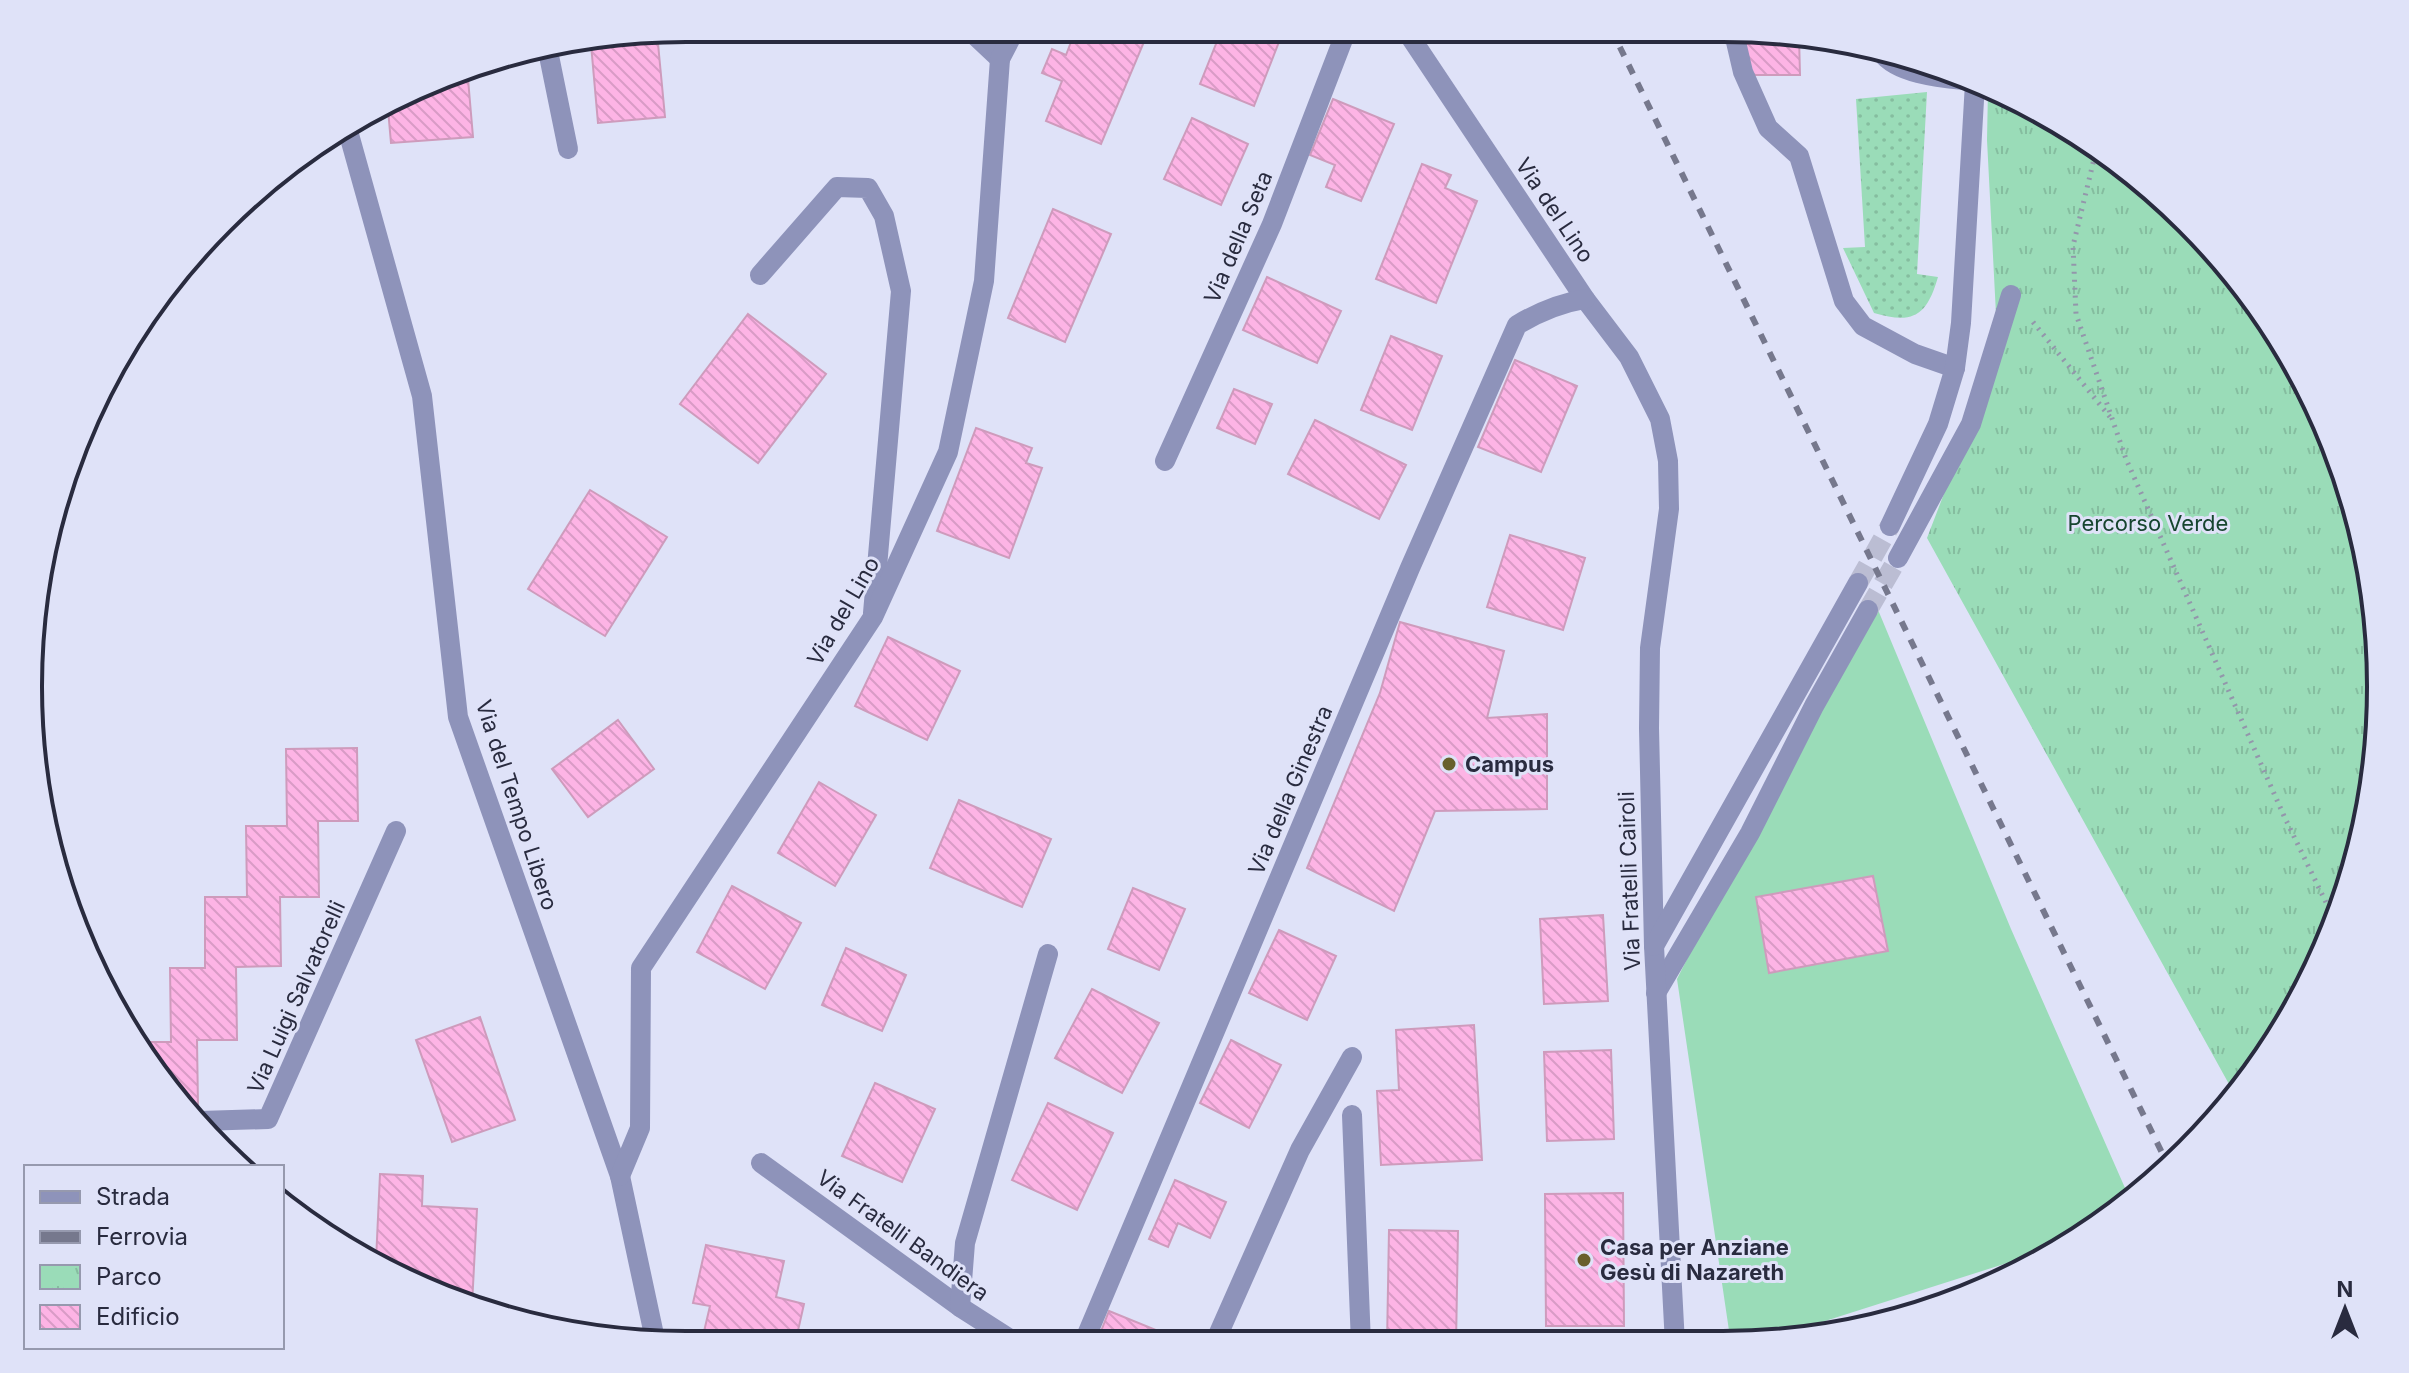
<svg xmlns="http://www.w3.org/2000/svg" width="2409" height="1373" font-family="Inter,sans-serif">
<defs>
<pattern id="park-tufts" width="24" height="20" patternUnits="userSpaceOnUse" patternTransform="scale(2)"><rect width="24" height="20" fill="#9adcb8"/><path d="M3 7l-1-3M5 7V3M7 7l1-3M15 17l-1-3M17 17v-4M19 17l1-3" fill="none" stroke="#85bd9f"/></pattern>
<pattern id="garden-dots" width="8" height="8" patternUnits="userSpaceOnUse" patternTransform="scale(2)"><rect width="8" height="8" fill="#9adcb8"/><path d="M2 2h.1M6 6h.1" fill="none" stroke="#85bd9f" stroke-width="1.8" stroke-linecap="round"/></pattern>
<pattern id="building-back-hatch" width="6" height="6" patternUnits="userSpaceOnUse" patternTransform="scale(2)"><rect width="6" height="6" fill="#fdb4e5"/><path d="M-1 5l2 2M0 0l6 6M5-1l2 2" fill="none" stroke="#d99bc6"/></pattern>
</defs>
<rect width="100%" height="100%" fill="#dfe2f8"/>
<!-- grass -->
<polygon fill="#9adcb8" points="1871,593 2011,929 2129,1197 2070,1243 1753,1344 1731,1344 1677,979"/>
<!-- park -->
<polygon fill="url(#park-tufts)" points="1988,89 2088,139 2188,221 2270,320 2331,434 2368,558 2381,686 2368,815 2331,938 2270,1052 2235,1095 1927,538 1998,353 1987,140"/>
<!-- garden -->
<path fill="url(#garden-dots)" d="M 1927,92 L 1917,274 L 1938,277 C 1927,315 1914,325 1874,313 L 1843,248 L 1865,247 L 1856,99 Z"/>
<!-- building -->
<g fill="url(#building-back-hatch)" stroke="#ce9bbc" stroke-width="2">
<polygon points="1076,29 1149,30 1101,144 1046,121 1062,81 1042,73 1052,49 1066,55"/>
<polygon points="1222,29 1284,29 1254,106 1200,84"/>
<polygon points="1746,29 1766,29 1799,36 1800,75 1746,75"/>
<polygon points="657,33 665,117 598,123 591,44"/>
<polygon points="467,67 473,137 391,143 388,109"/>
<polygon points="1333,99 1394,124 1361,201 1326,187 1335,165 1310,155"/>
<polygon points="1192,118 1248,144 1221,205 1164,179"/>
<polygon points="1422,164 1451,175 1445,188 1477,201 1436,303 1376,279"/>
<polygon points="1053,209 1111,234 1065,342 1008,318"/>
<polygon points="1267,277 1341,311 1317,363 1243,330"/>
<polygon points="748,314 826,374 758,463 680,404"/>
<polygon points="1391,336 1442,356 1412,430 1361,410"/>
<polygon points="1515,360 1577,386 1541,472 1478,447"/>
<polygon points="1234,389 1272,404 1255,444 1217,428"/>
<polygon points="1315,420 1406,465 1379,519 1288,474"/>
<polygon points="976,428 1032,448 1026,463 1042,468 1009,558 937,531"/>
<polygon points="590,490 667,537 605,636 528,589"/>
<polygon points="1510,535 1585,558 1563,630 1487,607"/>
<polygon points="1400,622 1504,651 1487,718 1547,714 1547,809 1435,811 1394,911 1307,868 1380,693"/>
<polygon points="888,637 960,671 927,740 855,706"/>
<polygon points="618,720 654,769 588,817 552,769"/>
<polygon points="357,748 358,821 318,821 319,897 280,897 281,966 236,967 237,1040 197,1040 198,1106 184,1106 164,1088 140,1042 171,1042 170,968 205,968 205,897 247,897 246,826 287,826 286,749"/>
<polygon points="819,782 876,815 835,886 778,853"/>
<polygon points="959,800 1051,839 1022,907 930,868"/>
<polygon points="1873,876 1888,951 1769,973 1756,897"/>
<polygon points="732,886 801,923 765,989 697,952"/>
<polygon points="1133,888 1185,909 1159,970 1108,949"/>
<polygon points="1603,915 1608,1001 1544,1004 1540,919"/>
<polygon points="1279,930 1336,956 1307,1020 1249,993"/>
<polygon points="846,948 906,975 882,1031 822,1005"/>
<polygon points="1092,989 1159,1023 1122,1093 1055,1058"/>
<polygon points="480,1017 515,1120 452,1142 416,1040"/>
<polygon points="1474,1025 1482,1160 1381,1165 1377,1091 1399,1090 1396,1030"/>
<polygon points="1231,1040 1281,1065 1249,1128 1200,1103"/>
<polygon points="1611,1050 1614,1139 1547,1141 1544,1052"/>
<polygon points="875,1083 935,1109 902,1182 842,1156"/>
<polygon points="1048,1103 1113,1133 1077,1210 1012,1180"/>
<polygon points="380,1174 423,1176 422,1206 477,1209 472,1305 464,1305 376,1261"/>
<polygon points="1175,1180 1226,1202 1210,1238 1178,1223 1168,1247 1149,1239"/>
<polygon points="1623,1193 1624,1326 1546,1326 1545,1194"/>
<polygon points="1389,1230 1458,1231 1456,1344 1387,1344"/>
<polygon points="706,1245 784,1261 776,1297 804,1304 795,1344 720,1344 702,1340 710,1306 693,1303"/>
<polygon points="1109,1311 1156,1330 1151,1344 1096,1344"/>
</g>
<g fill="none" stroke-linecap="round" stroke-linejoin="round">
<!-- pedestrian-tunnel -->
<polyline stroke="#bbbdd3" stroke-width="20" stroke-dasharray="20 10" stroke-linecap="butt" points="1868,610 1898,558"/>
<!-- minor-tunnel -->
<polyline stroke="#bbbdd3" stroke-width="20" stroke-dasharray="20 10" stroke-linecap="butt" points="1858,583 1890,526"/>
<!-- path -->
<g stroke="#9396ab" stroke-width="5" stroke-dasharray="2 6" stroke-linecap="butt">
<polyline points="2100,148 2095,155 2073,246 2076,314 2126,459 2284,816 2336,923"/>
<polyline points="2033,322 2110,417"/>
</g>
<!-- service -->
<g stroke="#8e93ba" stroke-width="20">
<polyline points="1733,29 1743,72 1768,128 1799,156 1844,301 1863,326 1915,354 1955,368"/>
<path d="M 1882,53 C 1898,75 1946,78 1972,81"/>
<polyline points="760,275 837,187 868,188 884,216 901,291 873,613"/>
<polyline points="1214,1344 1300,1150 1352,1057"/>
</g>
<!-- pedestrian -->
<g stroke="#8e93ba" stroke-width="20">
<polyline points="1898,558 1971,424 2011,295"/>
<polyline points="1656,993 1750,833 1814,706 1868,610"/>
</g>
<!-- minor -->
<g stroke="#8e93ba" stroke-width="20">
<polyline points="967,28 1000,59"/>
<polyline points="1405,29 1585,299 1629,357 1660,419 1668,461 1669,509 1650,648 1649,728 1654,946 1675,1344"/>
<polyline points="548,51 568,149"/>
<polyline points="348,131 422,396 458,717 620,1176 656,1344"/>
<polyline points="1165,461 1272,224 1347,29"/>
<polyline points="1890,526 1938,424 1955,368 1961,323 1975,83"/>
<polyline points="1654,946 1858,583"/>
<polyline points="1352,1115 1361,1344"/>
<polyline points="200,1121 268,1119 396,831"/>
<polyline points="761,1163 960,1307 1018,1344"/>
<polyline points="620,1176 640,1128 641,968 873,617 948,452 984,281 1000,59 1016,28"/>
<polyline points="960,1307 965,1243 1048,954"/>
<path d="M 1083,1344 L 1410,568 L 1517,325 C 1539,312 1560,303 1585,299"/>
</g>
<!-- rail -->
<polyline stroke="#76788d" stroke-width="6" stroke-dasharray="10 10" stroke-linecap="butt" points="1611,29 2169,1167"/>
</g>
<!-- markers -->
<g fill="#68602c" stroke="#dfe2f8" stroke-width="3">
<circle cx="1449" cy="764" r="8"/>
<circle cx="1584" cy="1260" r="8"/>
</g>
<g text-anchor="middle" stroke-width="6" stroke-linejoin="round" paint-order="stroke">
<!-- street labels -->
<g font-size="22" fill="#292b3f" stroke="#dfe2f8">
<text transform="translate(1555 210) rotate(56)" y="8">Via del Lino</text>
<text transform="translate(1238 237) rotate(-67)" y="8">Via della Seta</text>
<text transform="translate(843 611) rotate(-60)" y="8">Via del Lino</text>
<text transform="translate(1290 790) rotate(-67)" y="8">Via della Ginestra</text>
<text transform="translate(517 805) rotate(72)" y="8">Via del Tempo Libero</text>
<text transform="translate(1629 881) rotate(-92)" y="8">Via Fratelli Cairoli</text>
<text transform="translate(296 997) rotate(-66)" y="8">Via Luigi Salvatorelli</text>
<text transform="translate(903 1235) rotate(36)" y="8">Via Fratelli Bandiera</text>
</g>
<!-- park labels -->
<g font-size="22" fill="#16452f" stroke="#dfe2f8">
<text x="2148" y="531">Percorso Verde</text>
</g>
<!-- poi labels -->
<g font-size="22" font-weight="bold" fill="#292b3f" stroke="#dfe2f8" text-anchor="start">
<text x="1465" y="772">Campus</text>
<text x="1600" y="1255">Casa per Anziane<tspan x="1600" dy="25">Gesù di Nazareth</tspan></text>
</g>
</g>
<!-- crop -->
<path d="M0 0H2409V1373H0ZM686 42H1723A644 644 0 0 1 2367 686V687A644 644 0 0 1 1723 1331H686A644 644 0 0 1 42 687V686A644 644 0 0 1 686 42Z" fill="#dfe2f8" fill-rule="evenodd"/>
<path fill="none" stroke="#292b3f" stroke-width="4" d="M686 42H1723A644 644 0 0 1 2367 686V687A644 644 0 0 1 1723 1331H686A644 644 0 0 1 42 687V686A644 644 0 0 1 686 42Z"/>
<!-- legend -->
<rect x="24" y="1165" width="260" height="184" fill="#dfe2f8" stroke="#9699ae" stroke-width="2"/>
<rect x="40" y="1191" width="40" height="12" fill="#8e93ba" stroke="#9699ae" stroke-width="2"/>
<text x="96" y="1205" font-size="24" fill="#292b3f">Strada</text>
<rect x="40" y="1231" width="40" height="12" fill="#76788d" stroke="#9699ae" stroke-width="2"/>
<text x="96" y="1245" font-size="24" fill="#292b3f">Ferrovia</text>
<rect x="40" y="1265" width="40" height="24" fill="url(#park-tufts)" stroke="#9699ae" stroke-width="2"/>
<text x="96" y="1285" font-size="24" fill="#292b3f">Parco</text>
<rect x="40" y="1305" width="40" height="24" fill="url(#building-back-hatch)" stroke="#9699ae" stroke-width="2"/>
<text x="96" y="1325" font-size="24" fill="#292b3f">Edificio</text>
<!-- north arrow -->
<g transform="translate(2345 1309)" stroke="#dfe2f8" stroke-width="6" paint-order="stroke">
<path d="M0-6L14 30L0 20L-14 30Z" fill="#292b3f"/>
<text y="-12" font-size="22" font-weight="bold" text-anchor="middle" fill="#292b3f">N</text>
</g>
</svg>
